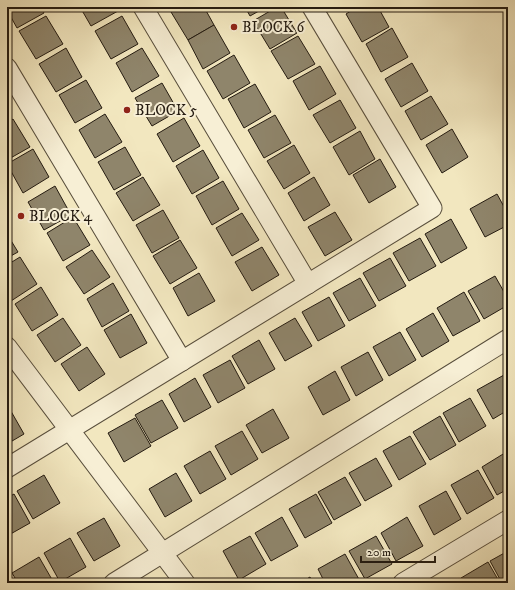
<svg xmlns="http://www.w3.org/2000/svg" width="515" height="590" font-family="'IM FELL DW Pica',serif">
<rect width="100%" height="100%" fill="#f2e7bf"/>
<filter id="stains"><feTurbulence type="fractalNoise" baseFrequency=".005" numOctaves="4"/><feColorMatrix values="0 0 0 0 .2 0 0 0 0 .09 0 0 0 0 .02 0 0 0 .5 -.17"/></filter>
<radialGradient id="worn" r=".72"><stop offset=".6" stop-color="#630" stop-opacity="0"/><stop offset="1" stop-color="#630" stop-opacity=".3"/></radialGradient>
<!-- building -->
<g fill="#8f856b" stroke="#241b11">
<polygon points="7,7 41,7 44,13 17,28 7,10"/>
<polygon points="80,7 116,7 118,11 91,26"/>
<polygon points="180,7 204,7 214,25 188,40 171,12"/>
<polygon points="245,7 266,7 250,16"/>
<polygon points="277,7 281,7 297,33 270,49 253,21"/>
<polygon points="357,7 378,7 389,27 362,42 346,14"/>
<polygon points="46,16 63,44 36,59 19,31"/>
<polygon points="122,16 138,44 111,59 95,31"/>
<polygon points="214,25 230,53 203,69 188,40"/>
<polygon points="392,28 408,57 381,72 366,44"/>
<polygon points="298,36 315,64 288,79 271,51"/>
<polygon points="66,48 82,77 56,92 39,64"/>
<polygon points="142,48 159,76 132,92 116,63"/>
<polygon points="234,55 250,83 223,99 207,71"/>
<polygon points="412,63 428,91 401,107 385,79"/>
<polygon points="320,66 336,94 309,110 293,81"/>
<polygon points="86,80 102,108 75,123 59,95"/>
<polygon points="162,83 178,111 152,126 135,98"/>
<polygon points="255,84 271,112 244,128 228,99"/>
<polygon points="431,96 448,124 421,140 405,111"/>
<polygon points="340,100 356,128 330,143 313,115"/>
<polygon points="105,114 122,142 95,158 79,130"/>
<polygon points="275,115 291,143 264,158 248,130"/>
<polygon points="184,118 200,146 173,162 157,134"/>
<polygon points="13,119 30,147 7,160 7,123"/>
<polygon points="452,129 468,157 442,173 426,145"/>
<polygon points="360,131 375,159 349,175 333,147"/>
<polygon points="294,145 310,173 284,189 267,161"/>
<polygon points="125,147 141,175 114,190 98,162"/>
<polygon points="33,149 49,177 23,193 7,164"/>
<polygon points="203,150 219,178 192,194 176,166"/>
<polygon points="380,159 396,187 369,203 353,175"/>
<polygon points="143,177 160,205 133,221 116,193"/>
<polygon points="314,177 330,205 304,221 288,193"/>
<polygon points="223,181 239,209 212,225 196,196"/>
<polygon points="55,186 71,215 44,230 28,202"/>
<polygon points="497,194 508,214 508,225 485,237 470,209"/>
<polygon points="163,210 179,238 152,253 136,225"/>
<polygon points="335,212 352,240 325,256 308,227"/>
<polygon points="242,213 259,240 232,256 216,228"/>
<polygon points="73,217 90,245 63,261 47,233"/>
<polygon points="451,219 467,248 441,263 425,234"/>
<polygon points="7,234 18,252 7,258"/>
<polygon points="420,238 436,266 409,281 393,253"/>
<polygon points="180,240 197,268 170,284 153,256"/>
<polygon points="262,247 279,275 252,291 235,262"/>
<polygon points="92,250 110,277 84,294 66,267"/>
<polygon points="20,257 37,284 11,301 7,294 7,265"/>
<polygon points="390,258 406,286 379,301 363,273"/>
<polygon points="199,273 215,301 188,316 173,288"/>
<polygon points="495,276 508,299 508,305 484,319 468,291"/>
<polygon points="360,278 376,306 349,321 333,293"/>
<polygon points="113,283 129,311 102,327 87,299"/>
<polygon points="41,287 58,315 32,331 15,304"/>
<polygon points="464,292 480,321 453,336 437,308"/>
<polygon points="329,297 345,326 318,341 302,312"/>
<polygon points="433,313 449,341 422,357 406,329"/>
<polygon points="131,314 147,343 120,358 104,330"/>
<polygon points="63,318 81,345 55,362 37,335"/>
<polygon points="295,318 312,346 285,361 269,333"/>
<polygon points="400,332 416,360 389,376 373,347"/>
<polygon points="259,340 275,369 248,384 232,356"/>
<polygon points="87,347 105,374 79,391 61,364"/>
<polygon points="368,352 383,380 356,396 341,367"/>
<polygon points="230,360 245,388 218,403 203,375"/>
<polygon points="335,371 350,400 323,415 308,387"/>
<polygon points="504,375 508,382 508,410 493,419 477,390"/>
<polygon points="195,378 211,407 184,422 169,394"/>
<polygon points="470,398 486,426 459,442 443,413"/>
<polygon points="162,400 178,428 151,443 135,415"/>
<polygon points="7,406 8,406 24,434 7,444"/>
<polygon points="273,409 289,438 262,453 246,425"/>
<polygon points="440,416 456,445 430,460 413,432"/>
<polygon points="135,418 151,446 124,462 108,433"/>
<polygon points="242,431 258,459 231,475 215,446"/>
<polygon points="410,436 426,464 399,480 383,451"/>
<polygon points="210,451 226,479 200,494 184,466"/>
<polygon points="508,451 508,489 497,495 482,467"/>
<polygon points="376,458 392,486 365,501 349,473"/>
<polygon points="478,470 494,498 467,514 451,485"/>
<polygon points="176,473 192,501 165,517 149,489"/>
<polygon points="44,475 60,503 33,519 17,491"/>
<polygon points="345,477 361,505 334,520 318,492"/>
<polygon points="446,491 461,519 434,535 419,506"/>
<polygon points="14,494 30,523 7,536 7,498"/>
<polygon points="316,494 332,523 305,538 289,509"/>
<polygon points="282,517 298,546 271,561 255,533"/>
<polygon points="407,517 423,546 396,561 381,533"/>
<polygon points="104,518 120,546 94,561 77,533"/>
<polygon points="250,536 266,564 239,580 223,551"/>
<polygon points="376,536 392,564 365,579 349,551"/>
<polygon points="70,538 86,567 60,582 44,553"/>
<polygon points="508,551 508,583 502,583 490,561"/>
<polygon points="345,554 361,583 325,583 318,569"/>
<polygon points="39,557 54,583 18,583 12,573"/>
<polygon points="488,562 500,583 464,583 461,578"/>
<polygon points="8,576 12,583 7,583"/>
<polygon points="310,577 313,583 300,583"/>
</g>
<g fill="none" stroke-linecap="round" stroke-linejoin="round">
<!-- street casing -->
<g stroke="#584e3c" stroke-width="21">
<g id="street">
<polyline points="143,7 308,284"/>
<polyline points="7,68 182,361"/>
<polyline points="7,347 185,583"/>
<polyline points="7,468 432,208 312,7"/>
<polyline points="114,583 508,339"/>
<polyline points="403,583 508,520"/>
</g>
</g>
<!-- street -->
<use href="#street" stroke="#f7efd5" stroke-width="19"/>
</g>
<!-- markers -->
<g fill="#8f2418" stroke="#f7efd5" stroke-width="1.5">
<circle cx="234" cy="27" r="4"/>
<circle cx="127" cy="110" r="4"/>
<circle cx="21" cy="216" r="4"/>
</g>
<g text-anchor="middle" stroke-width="4" stroke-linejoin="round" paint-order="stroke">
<!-- poi labels -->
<g font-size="15" fill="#241b11" stroke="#f7efd5" text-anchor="start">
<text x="242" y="32">BLOCK 6</text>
<text x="135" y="115">BLOCK 5</text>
<text x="29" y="221">BLOCK 4</text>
</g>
</g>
<!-- margin -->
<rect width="515" height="590" fill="none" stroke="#f2e7bf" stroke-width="24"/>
<rect x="8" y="8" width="499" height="574" fill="none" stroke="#241b11" stroke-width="2"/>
<rect x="12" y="12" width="491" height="566" fill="none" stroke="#241b11"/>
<!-- scale -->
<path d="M361 556v6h74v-6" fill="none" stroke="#241b11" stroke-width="2"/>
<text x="367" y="556" font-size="12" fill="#241b11" stroke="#f7efd5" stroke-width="3" paint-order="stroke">20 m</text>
<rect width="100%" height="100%" filter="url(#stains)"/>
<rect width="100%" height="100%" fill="url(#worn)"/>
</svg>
